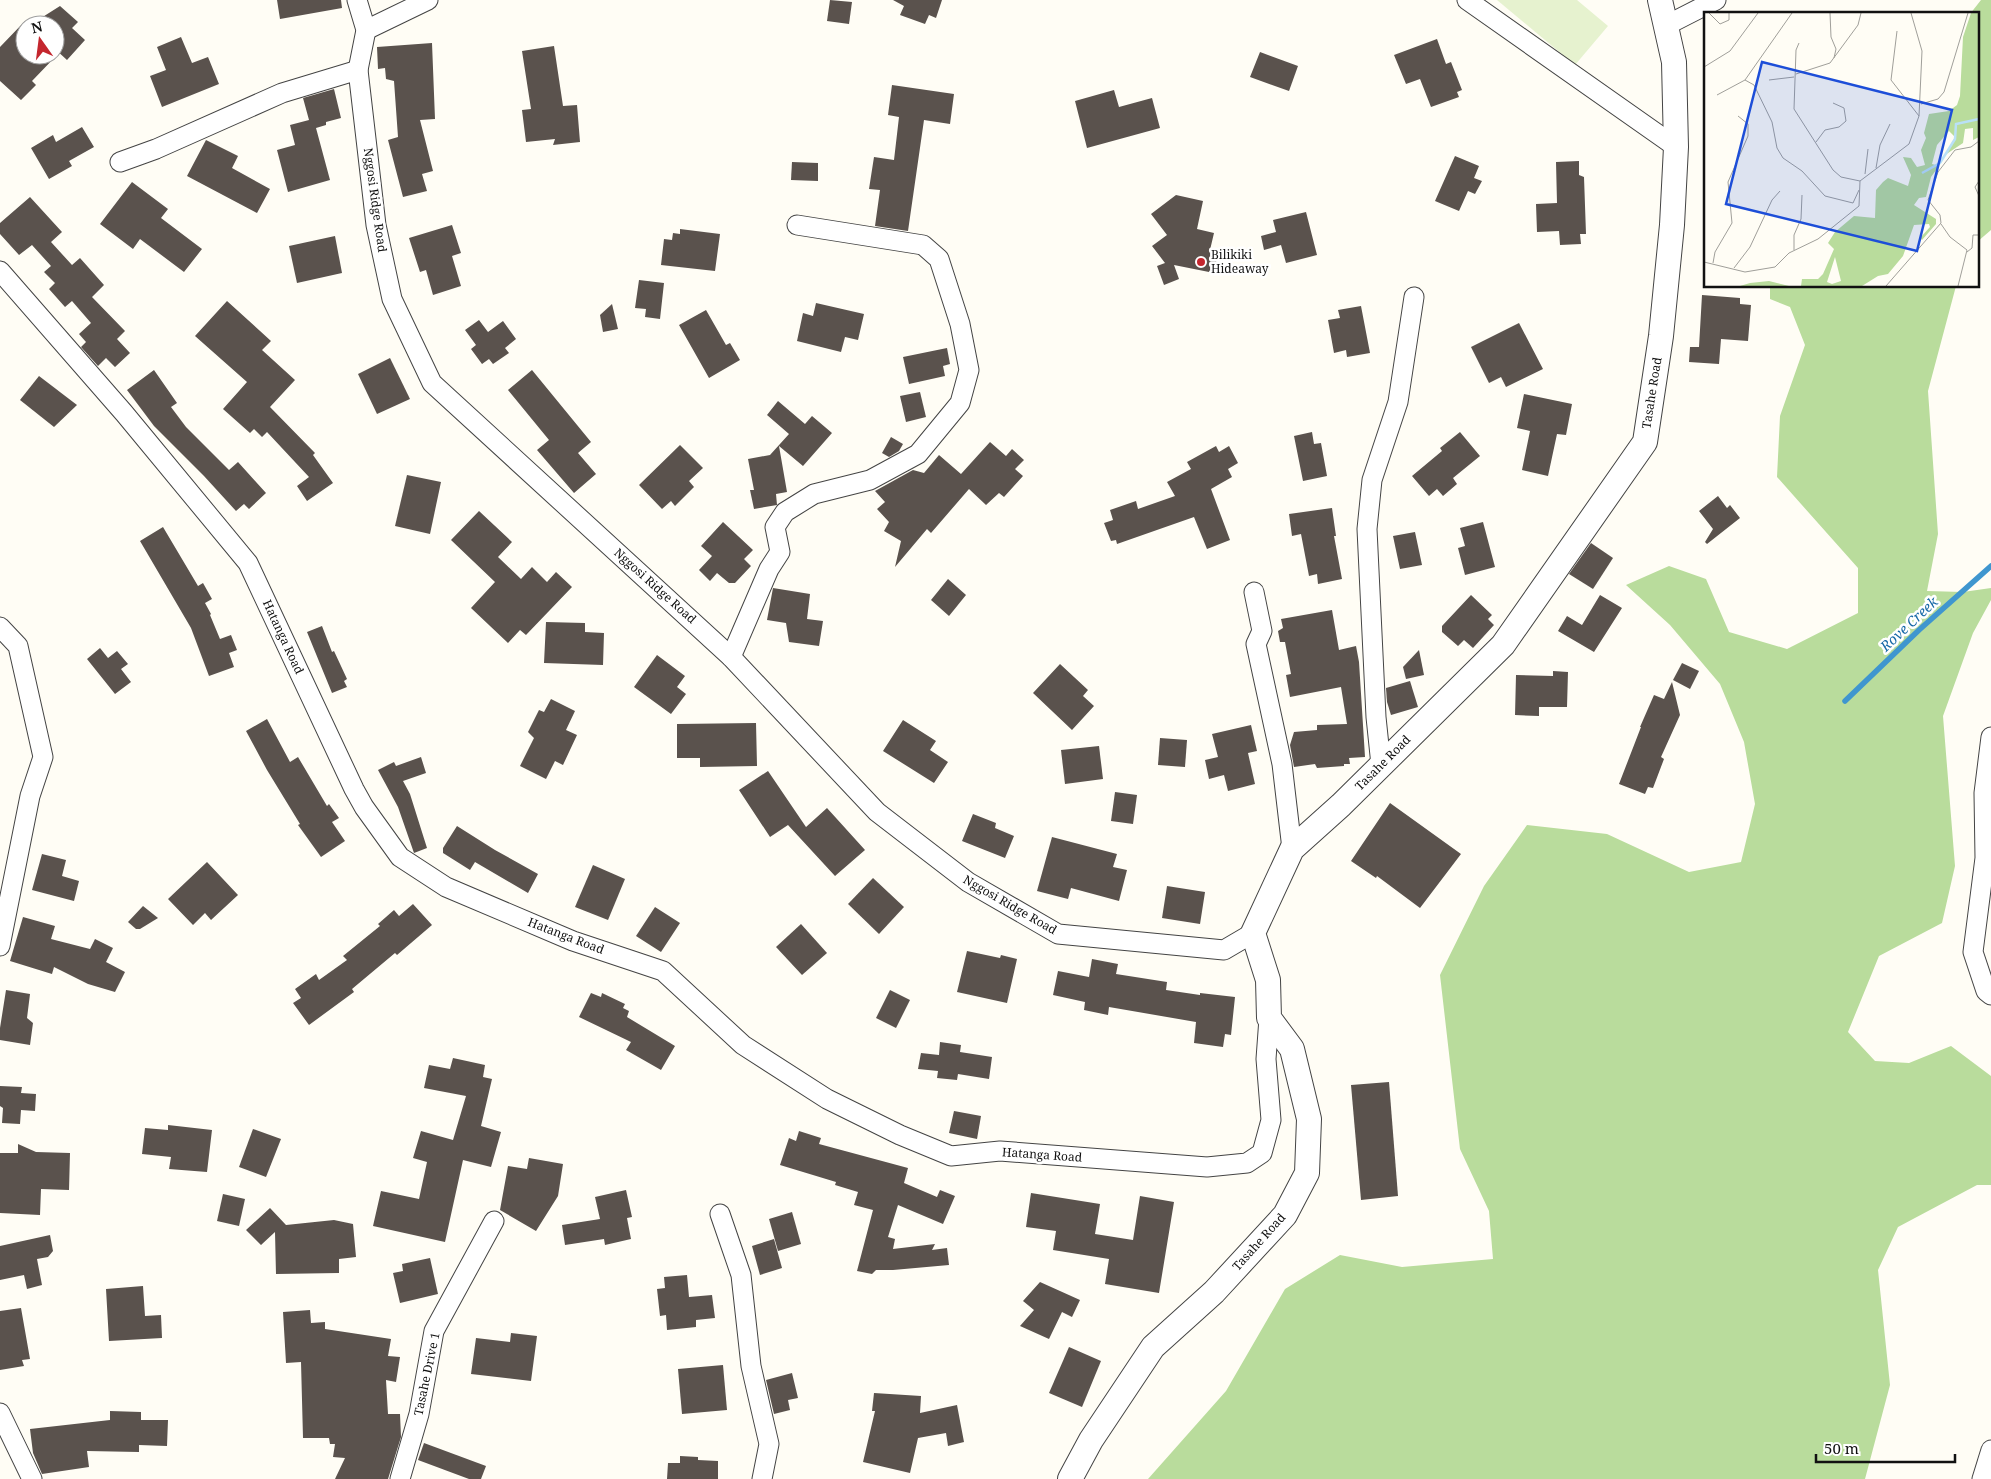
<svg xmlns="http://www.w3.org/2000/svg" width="1991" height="1479" font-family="'Noto Serif',serif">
<rect width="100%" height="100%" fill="#fffdf5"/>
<!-- forest -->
<g fill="#b9dc9c">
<polygon points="1981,0 1991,0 1991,230 1977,242 1977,14 1970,14"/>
<polygon points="1770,286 1956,286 1928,391 1938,534 1927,591 1963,592 1991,588 1991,600 1973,633 1943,716 1955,866 1942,923 1879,956 1848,1032 1875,1061 1909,1063 1951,1046 1991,1076 1991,1185 1977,1185 1898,1227 1878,1270 1890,1385 1865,1479 1148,1479 1226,1391 1285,1289 1340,1255 1402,1267 1493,1259 1489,1211 1460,1149 1440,975 1484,886 1527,825 1607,834 1689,872 1741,862 1755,804 1744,742 1720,684 1670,625 1626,585 1669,566 1706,579 1729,632 1787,649 1858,613 1858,568 1777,477 1780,416 1805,345 1790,307 1770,299"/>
</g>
<!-- pitch -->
<polygon fill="#e6f2cf" points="1497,0 1577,0 1608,26 1575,65"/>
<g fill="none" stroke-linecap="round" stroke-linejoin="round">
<!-- stream -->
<polyline stroke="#3f96cf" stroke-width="5.5" points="1845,701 1919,630 1991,566"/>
</g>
<!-- building -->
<g fill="#5a524d">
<polygon points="277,0 341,0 342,8 280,19"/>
<polygon points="830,0 852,2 849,24 827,21"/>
<polygon points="893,0 942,0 936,18 929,15 925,24 900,15 904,6"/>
<polygon points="60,6 78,22 72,28 85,40 67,60 55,49 55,25 30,25"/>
<polygon points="25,21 25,55 57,55 32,81 36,85 21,100 0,81 0,47"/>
<polygon points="181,37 192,63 208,57 219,84 162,107 150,76 166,70 157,47"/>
<polygon points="1437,39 1446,64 1451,62 1462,90 1457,92 1459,97 1431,107 1420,79 1406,84 1394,55"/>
<polygon points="432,43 435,119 420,120 433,171 422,174 427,191 403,197 388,140 398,137 394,81 386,79 385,68 378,69 377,47"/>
<polygon points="554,46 563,106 577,105 580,142 553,145 555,139 526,142 522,110 531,109 522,51"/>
<polygon points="1260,52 1298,66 1289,91 1250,77"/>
<polygon points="892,85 954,94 950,124 924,120 908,231 875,226 880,190 869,189 874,157 894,160 899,117 888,115"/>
<polygon points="334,89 341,118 326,122 326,125 316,128 330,180 288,192 277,150 295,145 290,125 309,120 303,98"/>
<polygon points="1114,90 1119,107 1152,98 1160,128 1087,148 1075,101"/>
<polygon points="82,127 94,147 69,161 72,166 49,179 31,148 53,135 56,142"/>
<polygon points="206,140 238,156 232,168 270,189 257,213 187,176"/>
<polygon points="1455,156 1479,166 1474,178 1482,181 1475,194 1468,191 1459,211 1435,201"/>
<polygon points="1579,161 1579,175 1584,177 1586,234 1580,234 1581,244 1560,245 1559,231 1537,232 1536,204 1557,203 1556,162"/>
<polygon points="792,162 818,163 818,181 791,180"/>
<polygon points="132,182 168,209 161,218 202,249 184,272 140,239 133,249 100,224"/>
<polygon points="1176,195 1203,201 1197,229 1214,233 1210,250 1218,252 1214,273 1174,265 1179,279 1164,285 1157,266 1165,263 1152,246 1167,235 1151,214"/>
<polygon points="30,197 62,232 51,242 72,265 80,258 104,285 92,297 125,331 117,339 130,353 115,367 106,358 98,366 81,347 86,342 79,334 91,323 72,301 65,307 49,289 55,283 44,272 51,266 32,245 19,255 0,234 0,223"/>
<polygon points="1306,212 1317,255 1286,263 1281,245 1264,250 1261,236 1276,232 1273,220"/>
<polygon points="452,225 461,253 452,256 461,286 433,295 426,270 420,272 409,238"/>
<polygon points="680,229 720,234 715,271 661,265 664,239 672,240 673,233 680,234"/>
<polygon points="335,236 342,273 297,283 289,246"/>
<polygon points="639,280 664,283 660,319 645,317 646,309 635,308"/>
<polygon points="1702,295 1740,298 1740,304 1751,305 1748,341 1721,339 1719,364 1689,362 1690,347 1699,347"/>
<polygon points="227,301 271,341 262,350 295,380 270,407 315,453 313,455 333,483 307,501 297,486 309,477 267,432 262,437 254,429 250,433 223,409 247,382 195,336"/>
<polygon points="816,303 864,314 858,340 845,337 841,352 797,341 803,313 813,316"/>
<polygon points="612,304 618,329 603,332 600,315"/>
<polygon points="1361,306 1370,353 1347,357 1346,350 1334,353 1328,320 1340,318 1338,310"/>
<polygon points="706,310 726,345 730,343 740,360 709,378 679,325"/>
<polygon points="479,320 488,332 503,321 516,339 505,348 509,353 493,364 489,359 482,364 471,349 476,345 465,330"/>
<polygon points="1519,323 1543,369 1506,387 1501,377 1489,383 1471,347"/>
<polygon points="947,348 950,364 943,366 945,376 909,384 903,357"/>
<polygon points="390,358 410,399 377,414 358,374"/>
<polygon points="154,370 177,403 171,407 186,427 229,470 238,462 266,493 249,509 244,504 236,511 204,476 154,426 127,390"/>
<polygon points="532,370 591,442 578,453 596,474 574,493 537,450 549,440 508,390"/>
<polygon points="39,376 77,405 54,427 20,400"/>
<polygon points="920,392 926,417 906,422 900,396"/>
<polygon points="1524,394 1572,404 1566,435 1557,434 1548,476 1522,470 1530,431 1517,428"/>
<polygon points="778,401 805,424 812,416 832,433 803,466 779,446 787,492 776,494 777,505 754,509 750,490 754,490 748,459 770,455 789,434 767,415"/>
<polygon points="1312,432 1314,444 1321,443 1327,476 1303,481 1294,436"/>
<polygon points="1460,432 1480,456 1453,478 1457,484 1443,496 1437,489 1429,496 1412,476 1442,451 1440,448"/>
<polygon points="891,437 903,444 899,451 889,457 882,453"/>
<polygon points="990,442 1006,456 1012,449 1024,460 1015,469 1023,476 1004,497 999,493 986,505 969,489 931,533 927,529 895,567 901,541 884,531 889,522 877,509 885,502 875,491 913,470 924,473 939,455 961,474"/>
<polygon points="680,445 703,468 689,481 694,487 675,506 671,501 662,509 639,485"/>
<polygon points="1216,446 1219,452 1229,446 1238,463 1228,469 1232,477 1211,489 1230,540 1207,549 1194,517 1117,544 1116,540 1111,541 1104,523 1113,520 1110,510 1136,501 1138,509 1175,496 1167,482 1191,469 1187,462"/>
<polygon points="407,475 441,482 430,534 395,526"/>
<polygon points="1718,496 1727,508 1730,505 1740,518 1707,544 1705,542 1713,529 1699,511"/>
<polygon points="1332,508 1336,536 1334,536 1342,579 1318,584 1317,574 1309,576 1301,534 1292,536 1289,514"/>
<polygon points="479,511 512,542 498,557 521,579 532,567 547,582 556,572 572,587 526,635 520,630 508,643 471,608 495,582 451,540"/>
<polygon points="723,522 753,550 744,559 751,566 735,583 729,583 717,573 710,581 699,570 712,556 701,546"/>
<polygon points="1483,522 1495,567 1465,575 1458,548 1465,546 1460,528"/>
<polygon points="163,527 198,586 203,583 212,599 205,603 211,614 210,615 220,639 231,635 237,650 229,653 234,667 209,676 191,628 140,541"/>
<polygon points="1415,532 1422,565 1400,569 1393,536"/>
<polygon points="1591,543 1613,558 1593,589 1569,574"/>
<polygon points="948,579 966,595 949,616 931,600"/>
<polygon points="773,588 810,594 807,619 823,621 819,646 789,642 786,623 767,620"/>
<polygon points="1471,595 1492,615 1488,619 1494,625 1473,648 1464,640 1458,646 1442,632 1442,626"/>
<polygon points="1600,595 1622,608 1594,652 1558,631 1567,616 1582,625"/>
<polygon points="1332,610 1339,650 1356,646 1359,662 1365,757 1349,758 1350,764 1344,764 1344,766 1317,768 1315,764 1294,767 1290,745 1294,732 1317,730 1317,725 1347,724 1341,687 1290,697 1286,675 1291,674 1285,642 1280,642 1278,631 1283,628 1281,619"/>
<polygon points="546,622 585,623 585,632 604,633 603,665 544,663"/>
<polygon points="322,626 332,652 334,651 347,679 344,681 347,687 332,693 307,632"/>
<polygon points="100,648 108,658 117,651 128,664 121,669 131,682 115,694 87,659"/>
<polygon points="1419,650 1424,675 1406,679 1403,667"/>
<polygon points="657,655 685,676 677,687 686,694 671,714 634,687"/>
<polygon points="1682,663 1699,671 1690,689 1673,680"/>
<polygon points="1060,664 1088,690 1083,696 1094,706 1072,730 1033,693"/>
<polygon points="1553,671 1568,672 1567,707 1539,707 1539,716 1515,715 1516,675 1553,676"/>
<polygon points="1410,681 1418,707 1391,715 1387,702 1386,688"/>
<polygon points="1672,682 1680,715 1661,757 1664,759 1653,788 1648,787 1645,794 1619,784 1641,727 1640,727 1654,695 1664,699"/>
<polygon points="551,699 575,711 566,730 577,735 563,765 555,761 546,779 520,766 534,738 528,732 539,710 544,712"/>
<polygon points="267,719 290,762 298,757 327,806 329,804 339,818 332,822 345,841 321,857 298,825 300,824 267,770 246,731"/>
<polygon points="903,720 936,741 930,750 948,762 934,783 883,751"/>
<polygon points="756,723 757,766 700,767 700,758 677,758 677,724"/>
<polygon points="1251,725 1257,751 1248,753 1255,784 1228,791 1224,775 1209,779 1205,760 1218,757 1212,734"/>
<polygon points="1160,738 1187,740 1185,767 1158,765"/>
<polygon points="1099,746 1103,779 1065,784 1061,750"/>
<polygon points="421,757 426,773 403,781 410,794 427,848 414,853 398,807 378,770 394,762 396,766"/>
<polygon points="768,771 806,827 827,808 865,850 835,876 788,825 770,837 739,790"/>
<polygon points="1115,792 1137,795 1133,824 1111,821"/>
<polygon points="1390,803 1461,854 1420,908 1377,876 1376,878 1351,861"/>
<polygon points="973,814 996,823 995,828 1014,836 1005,858 962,841"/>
<polygon points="457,826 495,850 538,874 528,893 475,862 470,870 443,853 443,848"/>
<polygon points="1052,837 1117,854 1113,867 1127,870 1119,901 1071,888 1068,899 1037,891"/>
<polygon points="42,854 66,860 62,876 79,881 74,901 32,890"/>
<polygon points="207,862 238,895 211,920 205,913 193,925 168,899"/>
<polygon points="593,865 625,879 608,920 575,907"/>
<polygon points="873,878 904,907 879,934 848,904"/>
<polygon points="1167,886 1205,892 1200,924 1162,918"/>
<polygon points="413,904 432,925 397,955 395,953 352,989 354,992 309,1025 293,1003 301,998 295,989 316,974 319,980 347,960 343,956 380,926 378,924 394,910 399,916"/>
<polygon points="143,906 158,918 140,929 136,929 128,922"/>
<polygon points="655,907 680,923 661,952 636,936"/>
<polygon points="23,917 55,926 51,939 90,949 95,939 113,948 106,962 125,972 115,992 88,984 54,967 52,974 10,961"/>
<polygon points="801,924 827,953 802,975 776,947"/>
<polygon points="967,951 1000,958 1001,955 1017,959 1007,1003 957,992"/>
<polygon points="1092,959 1118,964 1116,974 1167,982 1166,990 1200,995 1200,993 1235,997 1231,1035 1225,1034 1223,1047 1194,1043 1196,1022 1109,1007 1108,1015 1084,1010 1085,1002 1053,995 1058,971 1089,977"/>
<polygon points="6,990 30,994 27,1018 33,1023 30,1045 0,1040 0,1028"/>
<polygon points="890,990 910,1000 896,1028 876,1018"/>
<polygon points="591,993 601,997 602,993 625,1004 623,1008 629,1011 627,1017 675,1046 661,1070 626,1050 631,1042 579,1017"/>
<polygon points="940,1042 961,1045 960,1052 992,1057 989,1079 958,1074 957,1080 937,1078 938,1071 918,1069 921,1053 939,1055"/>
<polygon points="453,1058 485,1065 483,1077 492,1079 481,1126 501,1132 491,1167 463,1160 445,1242 373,1226 381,1191 419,1199 427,1162 413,1158 421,1131 453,1140 466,1096 424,1088 429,1065 450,1069"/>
<polygon points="1389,1082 1398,1196 1361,1200 1351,1085"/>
<polygon points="0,1086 22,1087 21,1093 36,1094 35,1111 21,1110 20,1124 2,1123 3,1108 0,1106"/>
<polygon points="954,1111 981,1116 977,1139 949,1133"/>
<polygon points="168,1125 212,1130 207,1172 169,1169 171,1157 142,1154 145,1128 168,1130"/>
<polygon points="253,1129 281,1139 266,1177 239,1167"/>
<polygon points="799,1131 821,1138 819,1144 908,1168 904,1183 937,1197 940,1190 955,1196 943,1224 898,1205 888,1237 895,1239 893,1249 935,1244 932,1250 947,1248 949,1265 893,1270 876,1270 872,1274 857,1271 873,1210 854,1205 858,1192 835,1185 836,1182 780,1165 789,1138 796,1141"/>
<polygon points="18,1144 36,1152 70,1153 69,1190 41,1189 40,1215 0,1213 0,1153 18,1153"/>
<polygon points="529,1158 563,1164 558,1196 536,1231 500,1210 508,1166 527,1169"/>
<polygon points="626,1190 632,1217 627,1218 631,1239 605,1245 604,1239 565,1245 562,1225 600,1219 595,1197"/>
<polygon points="1031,1193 1100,1204 1095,1234 1133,1240 1140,1196 1174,1202 1159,1293 1105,1284 1109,1259 1053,1250 1056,1231 1026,1227"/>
<polygon points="223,1194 245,1199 239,1226 217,1221"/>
<polygon points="270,1208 286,1225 334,1220 353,1224 356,1257 339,1259 339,1273 276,1274 275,1232 261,1245 246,1230"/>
<polygon points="792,1212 801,1244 778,1251 769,1219"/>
<polygon points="50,1235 53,1251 48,1257 37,1259 42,1285 27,1289 24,1275 0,1280 0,1246"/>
<polygon points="774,1239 782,1268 760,1275 752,1246"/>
<polygon points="430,1258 438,1294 400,1303 393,1273 403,1271 402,1264"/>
<polygon points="687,1275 689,1297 712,1295 715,1318 696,1320 696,1327 667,1330 666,1315 660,1316 657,1289 665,1288 664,1277"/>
<polygon points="1040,1282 1080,1300 1072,1317 1062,1312 1049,1339 1020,1326 1034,1310 1023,1301"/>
<polygon points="143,1286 145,1316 161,1315 162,1338 109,1341 106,1289"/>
<polygon points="21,1308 30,1359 22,1360 24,1366 0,1370 0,1311"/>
<polygon points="310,1310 311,1323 325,1322 325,1329 391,1339 388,1356 400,1357 396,1382 386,1380 388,1414 400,1414 401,1437 388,1479 335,1479 345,1458 333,1457 335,1444 330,1444 329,1438 303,1438 301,1362 286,1363 283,1312"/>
<polygon points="511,1333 537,1336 531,1381 471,1374 476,1338 510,1342"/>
<polygon points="1069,1347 1101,1361 1082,1407 1049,1393"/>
<polygon points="723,1365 727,1410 682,1414 678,1369"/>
<polygon points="792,1373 798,1398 788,1400 790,1410 774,1414 766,1380"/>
<polygon points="874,1393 921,1396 920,1413 957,1405 964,1442 948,1446 946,1433 918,1438 910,1473 863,1462 875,1411 872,1411"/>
<polygon points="110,1411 141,1412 141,1420 168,1420 167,1446 139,1445 139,1452 87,1451 89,1467 42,1474 33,1453 30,1429 110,1420"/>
<polygon points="424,1443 486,1466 481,1479 469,1479 418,1460"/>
<polygon points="680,1456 698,1457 698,1460 718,1461 718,1479 667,1479 668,1463 680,1463"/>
</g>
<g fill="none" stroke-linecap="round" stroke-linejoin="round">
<!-- minor casing -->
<g stroke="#444" stroke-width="21">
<g id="minor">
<polyline points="357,0 366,30 358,70 376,225 392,299 432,383 731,657 877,812 968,882 1058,934 1224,950 1253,933"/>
<polyline points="1467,0 1676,147"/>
<polyline points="1667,25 1716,0"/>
<polyline points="366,30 428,0"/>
<polyline points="120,162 156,149 282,93 358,70"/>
<polyline points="0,271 124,413 248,563 354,789 364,807 400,857 446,887 573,941 663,971 743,1045 827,1099 900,1135 951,1156 1000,1151 1207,1167 1247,1163 1262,1153 1271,1120 1266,1059 1269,1018"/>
<polyline points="1254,592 1262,631 1256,644 1282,764 1292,849"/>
<polyline points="0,627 18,646 43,757 30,796 0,946"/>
<polyline points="731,657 769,569 780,552 775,527 785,512 814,494 870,480 918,454 960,403 969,370 960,324 939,259 923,245 797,225"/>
<polyline points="1991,737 1984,793 1985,858 1973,952 1986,991 1991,995"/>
<polyline points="1381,765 1376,717 1367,529 1372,480 1398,402 1414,297"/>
<polyline points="720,1214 741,1275 751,1366 769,1444 762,1479"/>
<polyline points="0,1413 32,1479"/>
<polyline points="400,1479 419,1414 434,1331 494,1221"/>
<polyline points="1982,1479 1991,1450"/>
</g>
</g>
<!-- tertiary casing -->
<g stroke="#444" stroke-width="26">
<polyline id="tertiary" points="1070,1479 1091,1440 1153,1347 1214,1292 1285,1215 1307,1173 1309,1119 1292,1049 1269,1018 1268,980 1253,933 1292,849 1341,805 1503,645 1645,442 1661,336 1672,225 1676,147 1674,62 1660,0"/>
</g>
<!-- minor -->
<use href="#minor" stroke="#fff" stroke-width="19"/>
<!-- tertiary -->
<use href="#tertiary" stroke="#fff" stroke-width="24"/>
</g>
<!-- markers -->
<circle fill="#c4262e" stroke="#fff" stroke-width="2" cx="1201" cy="262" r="5"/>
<g text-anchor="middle" stroke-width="5" stroke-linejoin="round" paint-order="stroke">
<!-- street labels -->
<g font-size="12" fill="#111" stroke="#fff">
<text transform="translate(375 200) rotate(82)" y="4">Nggosi Ridge Road</text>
<text transform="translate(1652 393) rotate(-81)" y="4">Tasahe Road</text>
<text transform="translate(655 586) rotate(42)" y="4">Nggosi Ridge Road</text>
<text transform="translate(283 637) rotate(65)" y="4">Hatanga Road</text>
<text transform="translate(1383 763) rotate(-45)" y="4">Tasahe Road</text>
<text transform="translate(1010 905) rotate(30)" y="4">Nggosi Ridge Road</text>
<text transform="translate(566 936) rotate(21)" y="4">Hatanga Road</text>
<text transform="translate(1042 1155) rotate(4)" y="4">Hatanga Road</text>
<text transform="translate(1259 1242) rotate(-48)" y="4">Tasahe Road</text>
<text transform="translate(427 1374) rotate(-78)" y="4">Tasahe Drive 1</text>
</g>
<!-- poi labels -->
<g font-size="12" fill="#111" stroke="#fff" text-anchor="start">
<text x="1211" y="259">Bilikiki<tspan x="1211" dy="14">Hideaway</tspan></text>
</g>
<!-- water labels -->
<g font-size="14" font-style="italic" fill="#1768a6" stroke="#fff">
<text transform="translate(1909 624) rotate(-43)" y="5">Rove Creek</text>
</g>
</g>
<!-- overview -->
<g transform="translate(1704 12)">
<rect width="275" height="275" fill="#fffdf5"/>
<path d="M 267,1 L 275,1 L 275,125 L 269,128 L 269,116 L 261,117 L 259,131 L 241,143 L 251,125 L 245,119 L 233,133 L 228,152 L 235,154 L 227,165 L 222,185 L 215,186 L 210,193 L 232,207 L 232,212 L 218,228 L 216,226 L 226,215 L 225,212 L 210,213 L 199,244 L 184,262 L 174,264 L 158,274 L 97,274 L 98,267 L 114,267 L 119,262 L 130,237 L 124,231 L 131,220 L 150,204 L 171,206 L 172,178 L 179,170 L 184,166 L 204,174 L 207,163 L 199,145 L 207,146 L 213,155 L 221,153 L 217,138 L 222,126 L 220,121 L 225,102 L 245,99 L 253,93 L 256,84 L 259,25 ZM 131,245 L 137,269 L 128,272 L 123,270 ZM 65,269 L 85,274 L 36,274 L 46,271 Z" fill="#b9dc9c" fill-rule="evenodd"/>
<path fill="none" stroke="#b9e0f7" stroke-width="2.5" d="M 218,161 L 236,151 L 251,127 L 252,112 L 275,107"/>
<path fill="none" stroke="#a09f9a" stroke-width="1" d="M 5,1 L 16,12 L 25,8 L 25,1M 126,1 L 127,25 L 132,37 L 130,46M 193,19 L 187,68 L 215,104M 95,31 L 92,38 L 90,97 L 129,158 L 137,165 L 156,169M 0,55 L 26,39 L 54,1M 92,62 L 126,51 L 154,13 L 157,1M 41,68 L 88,1M 65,68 L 90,65M 13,83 L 41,68 L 50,73 L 68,110 L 73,136 L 79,146 L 98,159 L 121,184 L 149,191 L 155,178M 217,92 L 234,87 L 240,80 L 264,1M 112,130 L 121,118 L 135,115 L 142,109 L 140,96 L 129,91M 172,156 L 176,133 L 186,112M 161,162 L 164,137M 275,169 L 271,175 L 275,184M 237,212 L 246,225 L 263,238 L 254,274M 90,238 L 90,223 L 97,207 L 98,183M 263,240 L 268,236 L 269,223 L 275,223M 0,250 L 41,260 L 71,255 L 85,241 L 114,227 L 155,194 L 156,169 L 205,132 L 215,104 L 218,39 L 207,1M 9,251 L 11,240 L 28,211 L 24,170 L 44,124 L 44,112 L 34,104M 30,256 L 46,235 L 68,188 L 76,179M 182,274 L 237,211 L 236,203 L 224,188 L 234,160 L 251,138 L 267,135 L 275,129"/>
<path fill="#1d4ed8" fill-opacity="0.15" stroke="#1d4ed8" stroke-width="2.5" d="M 58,50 L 248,98 L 213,239 L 22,192 Z"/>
<rect width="275" height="275" fill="none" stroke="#111" stroke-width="2.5"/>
</g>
<!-- north arrow -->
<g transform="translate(40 40) rotate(346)"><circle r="24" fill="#ffffff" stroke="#a0a0a0"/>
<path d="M0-4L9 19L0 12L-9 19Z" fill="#c4262e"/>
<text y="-8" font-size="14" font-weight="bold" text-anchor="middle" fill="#111111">N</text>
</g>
<!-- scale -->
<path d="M1816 1454v8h139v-8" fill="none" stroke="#111111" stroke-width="2.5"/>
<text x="1824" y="1454" font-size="15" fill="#111111" stroke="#ffffff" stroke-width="4" paint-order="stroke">50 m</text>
</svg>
